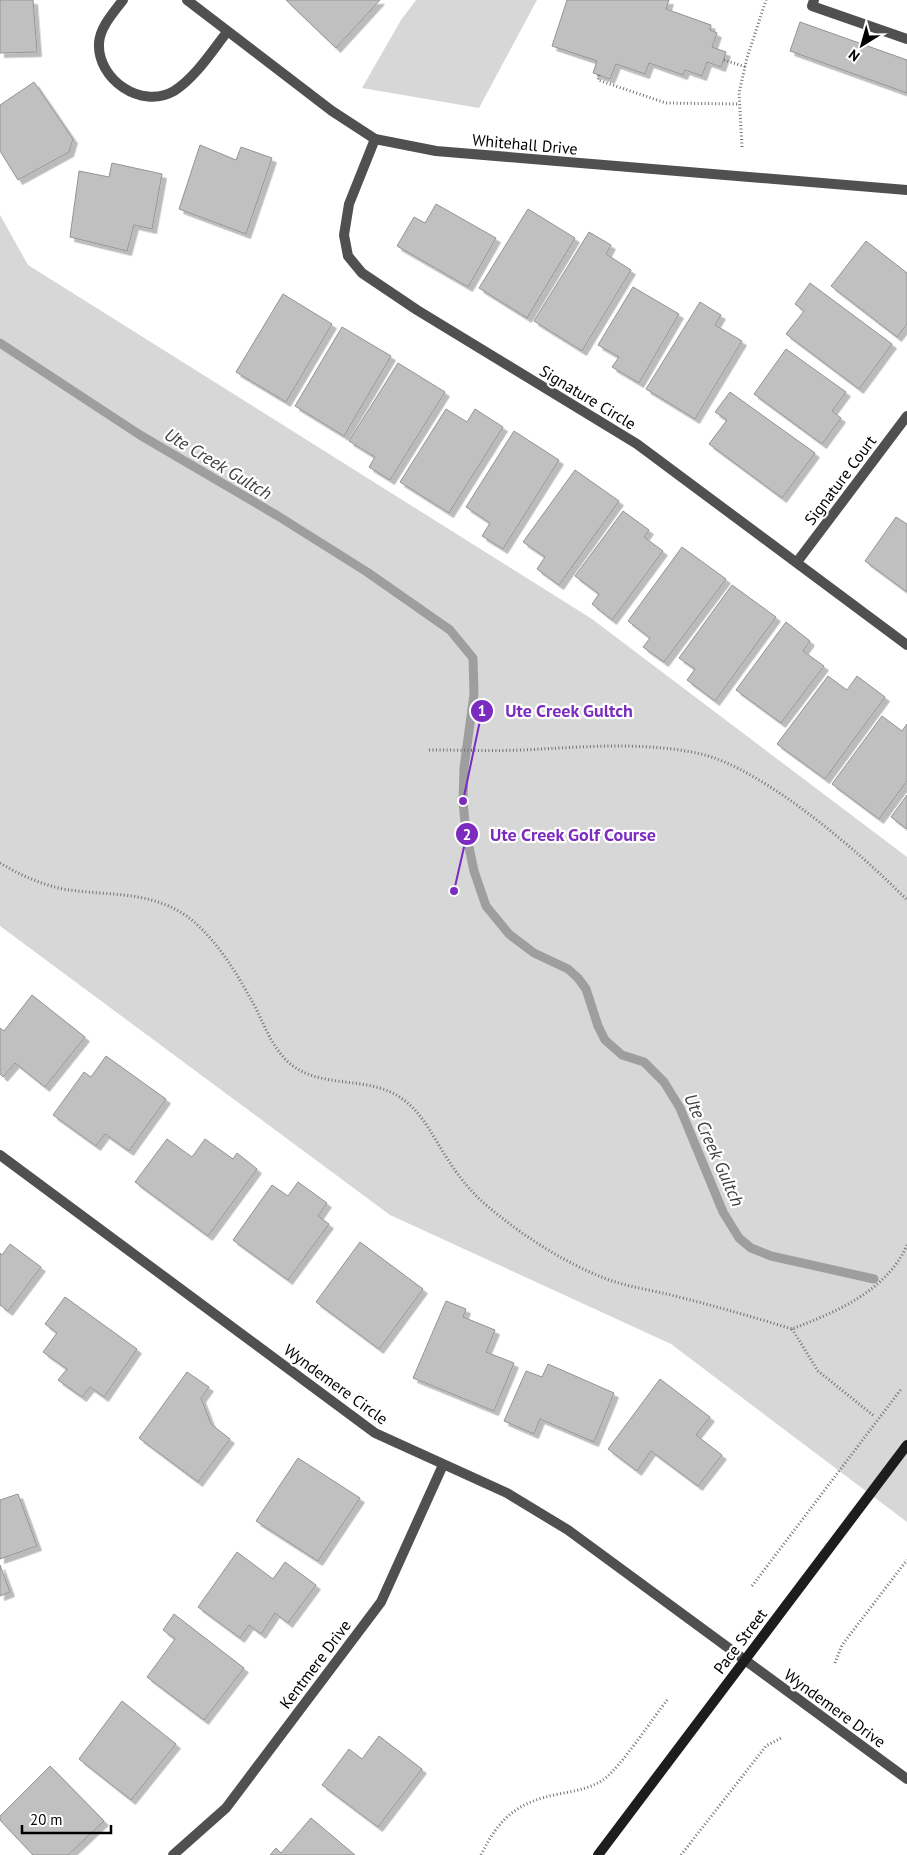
<svg xmlns="http://www.w3.org/2000/svg" width="907" height="1855" font-family="'PT Sans',sans-serif">
<defs>
<filter id="shadow"><feDropShadow dx="4.5" dy="4.5" stdDeviation="0" flood-color="#0004"/></filter>
</defs>
<rect width="100%" height="100%" fill="#fff"/>
<!-- green -->
<g fill="#d7d7d7">
<polygon points="416,0 537,0 479,108 362,88 401,20"/>
<polygon points="0,215 28,265 592,619 907,857 907,1522 671,1344 390,1215 0,926"/>
</g>
<g fill="none" stroke-linecap="round" stroke-linejoin="round">
<!-- stream -->
<polyline stroke="#9e9e9e" stroke-width="9" points="0,343 140,435 278,516 367,572 450,630 473,658 474,694 464,768 463,801 466,833 474,871 486,906 509,934 534,953 568,969 578,978 586,989 598,1026 605,1040 622,1055 644,1062 664,1082 680,1108 723,1212 739,1238 751,1248 771,1256 874,1279"/>
</g>
<!-- building -->
<g fill="#c0c0c0" stroke="#949494" filter="url(#shadow)">
<polygon points="0,0 33,0 37,52 0,53"/>
<polygon points="286,0 380,0 336,48"/>
<polygon points="567,0 669,0 666,9 711,25 710,30 717,33 712,47 726,52 721,67 707,62 702,76 685,70 683,75 649,63 645,74 616,64 610,79 593,73 597,61 552,46"/>
<polygon points="800,22 907,60 907,93 790,51"/>
<polygon points="34,82 73,139 69,152 18,180 0,151 0,105"/>
<polygon points="200,145 236,160 241,147 272,158 246,234 179,209"/>
<polygon points="112,163 162,174 152,229 134,225 127,251 70,237 79,171 109,177"/>
<polygon points="436,204 496,238 468,287 397,246 414,217 425,223"/>
<polygon points="528,209 575,238 527,318 479,288"/>
<polygon points="589,232 611,245 606,254 631,270 582,351 534,321"/>
<polygon points="866,241 907,273 907,324 897,337 831,286"/>
<polygon points="810,283 892,344 859,389 786,334 804,311 795,304"/>
<polygon points="633,287 679,314 639,383 612,367 619,357 598,345"/>
<polygon points="283,294 332,324 286,402 236,372"/>
<polygon points="700,302 721,315 715,325 742,341 695,419 646,389"/>
<polygon points="342,327 391,356 344,436 295,406"/>
<polygon points="786,349 846,392 832,411 841,418 822,444 754,394"/>
<polygon points="398,363 445,392 390,480 369,467 375,457 349,441"/>
<polygon points="730,392 815,453 782,498 709,444 727,420 715,412"/>
<polygon points="446,409 467,422 475,409 503,427 449,513 400,482"/>
<polygon points="514,431 559,460 503,549 482,536 490,523 466,507"/>
<polygon points="575,470 619,501 559,585 537,569 545,557 523,542"/>
<polygon points="623,511 649,530 644,537 663,551 612,620 592,604 599,594 575,576"/>
<polygon points="896,517 907,524 907,592 865,561"/>
<polygon points="682,547 726,579 664,662 643,647 650,638 628,621"/>
<polygon points="732,585 776,617 715,701 687,680 695,669 679,658"/>
<polygon points="786,622 810,641 803,651 824,666 781,723 736,690"/>
<polygon points="828,676 847,690 857,676 885,697 825,779 777,744"/>
<polygon points="882,716 902,731 907,724 907,781 879,819 832,784"/>
<polygon points="907,795 907,829 891,817"/>
<polygon points="32,995 85,1037 45,1087 15,1063 3,1077 0,1074 0,1028 4,1031"/>
<polygon points="106,1056 166,1099 129,1151 105,1134 96,1146 53,1115 84,1072 91,1077"/>
<polygon points="167,1139 192,1157 205,1139 233,1159 237,1153 257,1169 208,1236 135,1182"/>
<polygon points="298,1182 327,1203 318,1216 329,1224 288,1280 233,1240 272,1185 288,1196"/>
<polygon points="360,1242 423,1289 379,1349 316,1302"/>
<polygon points="10,1244 41,1267 8,1311 0,1305 0,1253 2,1255"/>
<polygon points="65,1297 137,1349 104,1397 90,1387 82,1397 58,1380 67,1369 43,1352 57,1333 45,1324"/>
<polygon points="446,1301 466,1309 463,1317 495,1330 486,1352 514,1363 494,1411 413,1378"/>
<polygon points="548,1364 614,1393 594,1442 540,1419 534,1434 504,1421 526,1371 542,1377"/>
<polygon points="187,1372 209,1387 201,1398 211,1424 230,1439 198,1482 139,1438"/>
<polygon points="660,1379 710,1417 696,1435 722,1455 698,1486 651,1451 637,1471 608,1449"/>
<polygon points="298,1458 360,1498 318,1561 256,1521"/>
<polygon points="18,1494 37,1546 0,1559 0,1500"/>
<polygon points="237,1552 273,1579 285,1562 316,1585 288,1623 275,1613 261,1634 249,1625 240,1638 198,1607"/>
<polygon points="0,1565 10,1592 0,1596"/>
<polygon points="174,1614 244,1668 204,1720 147,1677 175,1639 163,1630"/>
<polygon points="122,1701 176,1744 131,1800 79,1759"/>
<polygon points="379,1736 422,1769 378,1827 322,1785 349,1749 362,1759"/>
<polygon points="50,1766 104,1821 68,1855 33,1855 0,1820 0,1816"/>
<polygon points="311,1818 355,1855 270,1855 276,1848 281,1853"/>
</g>
<g fill="none" stroke-linecap="round" stroke-linejoin="round">
<!-- path -->
<g stroke="#727272" stroke-width="3" stroke-dasharray="1 2.5" stroke-linecap="butt">
<polyline points="724,60 746,67"/>
<polyline points="599,75 598,80 666,103 739,104"/>
<polyline points="742,147 739,93 747,58 766,0"/>
<path d="M 429,750 C 461,750 492,751 524,750 C 583,747 643,741 701,754 C 764,769 862,854 907,900"/>
<path d="M 0,863 C 20,875 40,884 63,889 C 104,896 148,890 185,915 C 214,935 236,972 253,1003 C 264,1023 270,1044 287,1061 C 319,1091 367,1074 401,1098 C 422,1112 432,1135 445,1155 C 456,1173 469,1190 485,1204 C 520,1234 561,1261 604,1278 C 627,1287 652,1290 675,1296 C 715,1306 753,1317 792,1329 C 836,1312 887,1291 907,1245"/>
<polyline points="792,1329 818,1371 874,1416"/>
<polyline points="752,1586 902,1388"/>
<polyline points="835,1663 842,1645 907,1560"/>
<path d="M 481,1855 C 499,1818 517,1802 559,1794 C 574,1791 589,1789 603,1780 C 621,1767 652,1719 668,1699"/>
<polyline points="681,1855 766,1746 781,1738"/>
</g>
<!-- minor -->
<g stroke="#505050" stroke-width="10">
<path d="M 123,0 C 114,12 100,27 99,43 C 97,79 141,110 174,91 C 195,78 212,51 227,32"/>
<polyline points="187,0 332,111 375,139 436,151 907,190"/>
<polyline points="814,0 812,6 907,39"/>
<polyline points="375,139 349,204 344,235 348,256 362,273 417,310 637,444 907,645"/>
<polyline points="797,562 907,416"/>
<polyline points="0,1155 375,1433 507,1493 568,1530 907,1779"/>
<polyline points="173,1855 226,1808 381,1602 443,1465"/>
</g>
<!-- secondary -->
<polyline stroke="#1d1d1d" stroke-width="10" points="598,1855 907,1445"/>
</g>
<g text-anchor="middle" stroke-width="4.5" stroke-linejoin="round" paint-order="stroke">
<!-- street labels -->
<g font-size="16" fill="#000" stroke="#fff">
<text transform="translate(525 144) rotate(5)" y="6">Whitehall Drive</text>
<text transform="translate(588 397) rotate(31)" y="6">Signature Circle</text>
<text transform="translate(840 480) rotate(-53)" y="6">Signature Court</text>
<text transform="translate(336 1384) rotate(36)" y="6">Wyndemere Circle</text>
<text transform="translate(740 1641) rotate(-53)" y="6">Pace Street</text>
<text transform="translate(315 1664) rotate(-53)" y="6">Kentmere Drive</text>
<text transform="translate(835 1708) rotate(36)" y="6">Wyndemere Drive</text>
</g>
<!-- water labels -->
<g font-size="18" font-style="italic" fill="#3f3f3f" stroke="#fff">
<text transform="translate(218 464) rotate(31)" y="6">Ute Creek Gultch</text>
<text transform="translate(714 1150) rotate(66)" y="6">Ute Creek Gultch</text>
</g>
</g>
<!-- callouts -->
<path fill="none" stroke="#7b2cbf" stroke-width="2" d="M463 801L482 711M454 891L467 834"/>
<g fill="#7b2cbf" stroke="#fff" stroke-width="2">
<circle cx="463" cy="801" r="5"/>
<circle cx="454" cy="891" r="5"/>
<circle cx="482" cy="711" r="12"/>
<circle cx="467" cy="834" r="12"/>
</g>
<g font-size="15" text-anchor="middle" font-weight="bold" fill="#fff">
<text x="482" y="716">1</text>
<text x="467" y="840">2</text>
</g>
<g font-size="18" text-anchor="middle" font-weight="bold" fill="#7b2cbf" stroke="#fff" stroke-width="4.5" stroke-linejoin="round" paint-order="stroke">
<text x="569" y="717">Ute Creek Gultch</text>
<text x="573" y="841">Ute Creek Golf Course</text>
</g>
<!-- north arrow -->
<g transform="translate(862 45) rotate(217)" stroke="#ffffff" stroke-width="4" paint-order="stroke">
<path d="M0-4L9 19L0 12L-9 19Z" fill="#000000"/>
<text y="-8" font-size="14" font-weight="bold" text-anchor="middle" fill="#000000">N</text>
</g>
<!-- scale -->
<path d="M22 1825v8h89v-8" fill="none" stroke="#000000" stroke-width="2.5"/>
<text x="30" y="1825" font-size="15" fill="#000000" stroke="#ffffff" stroke-width="4" paint-order="stroke">20 m</text>
</svg>
